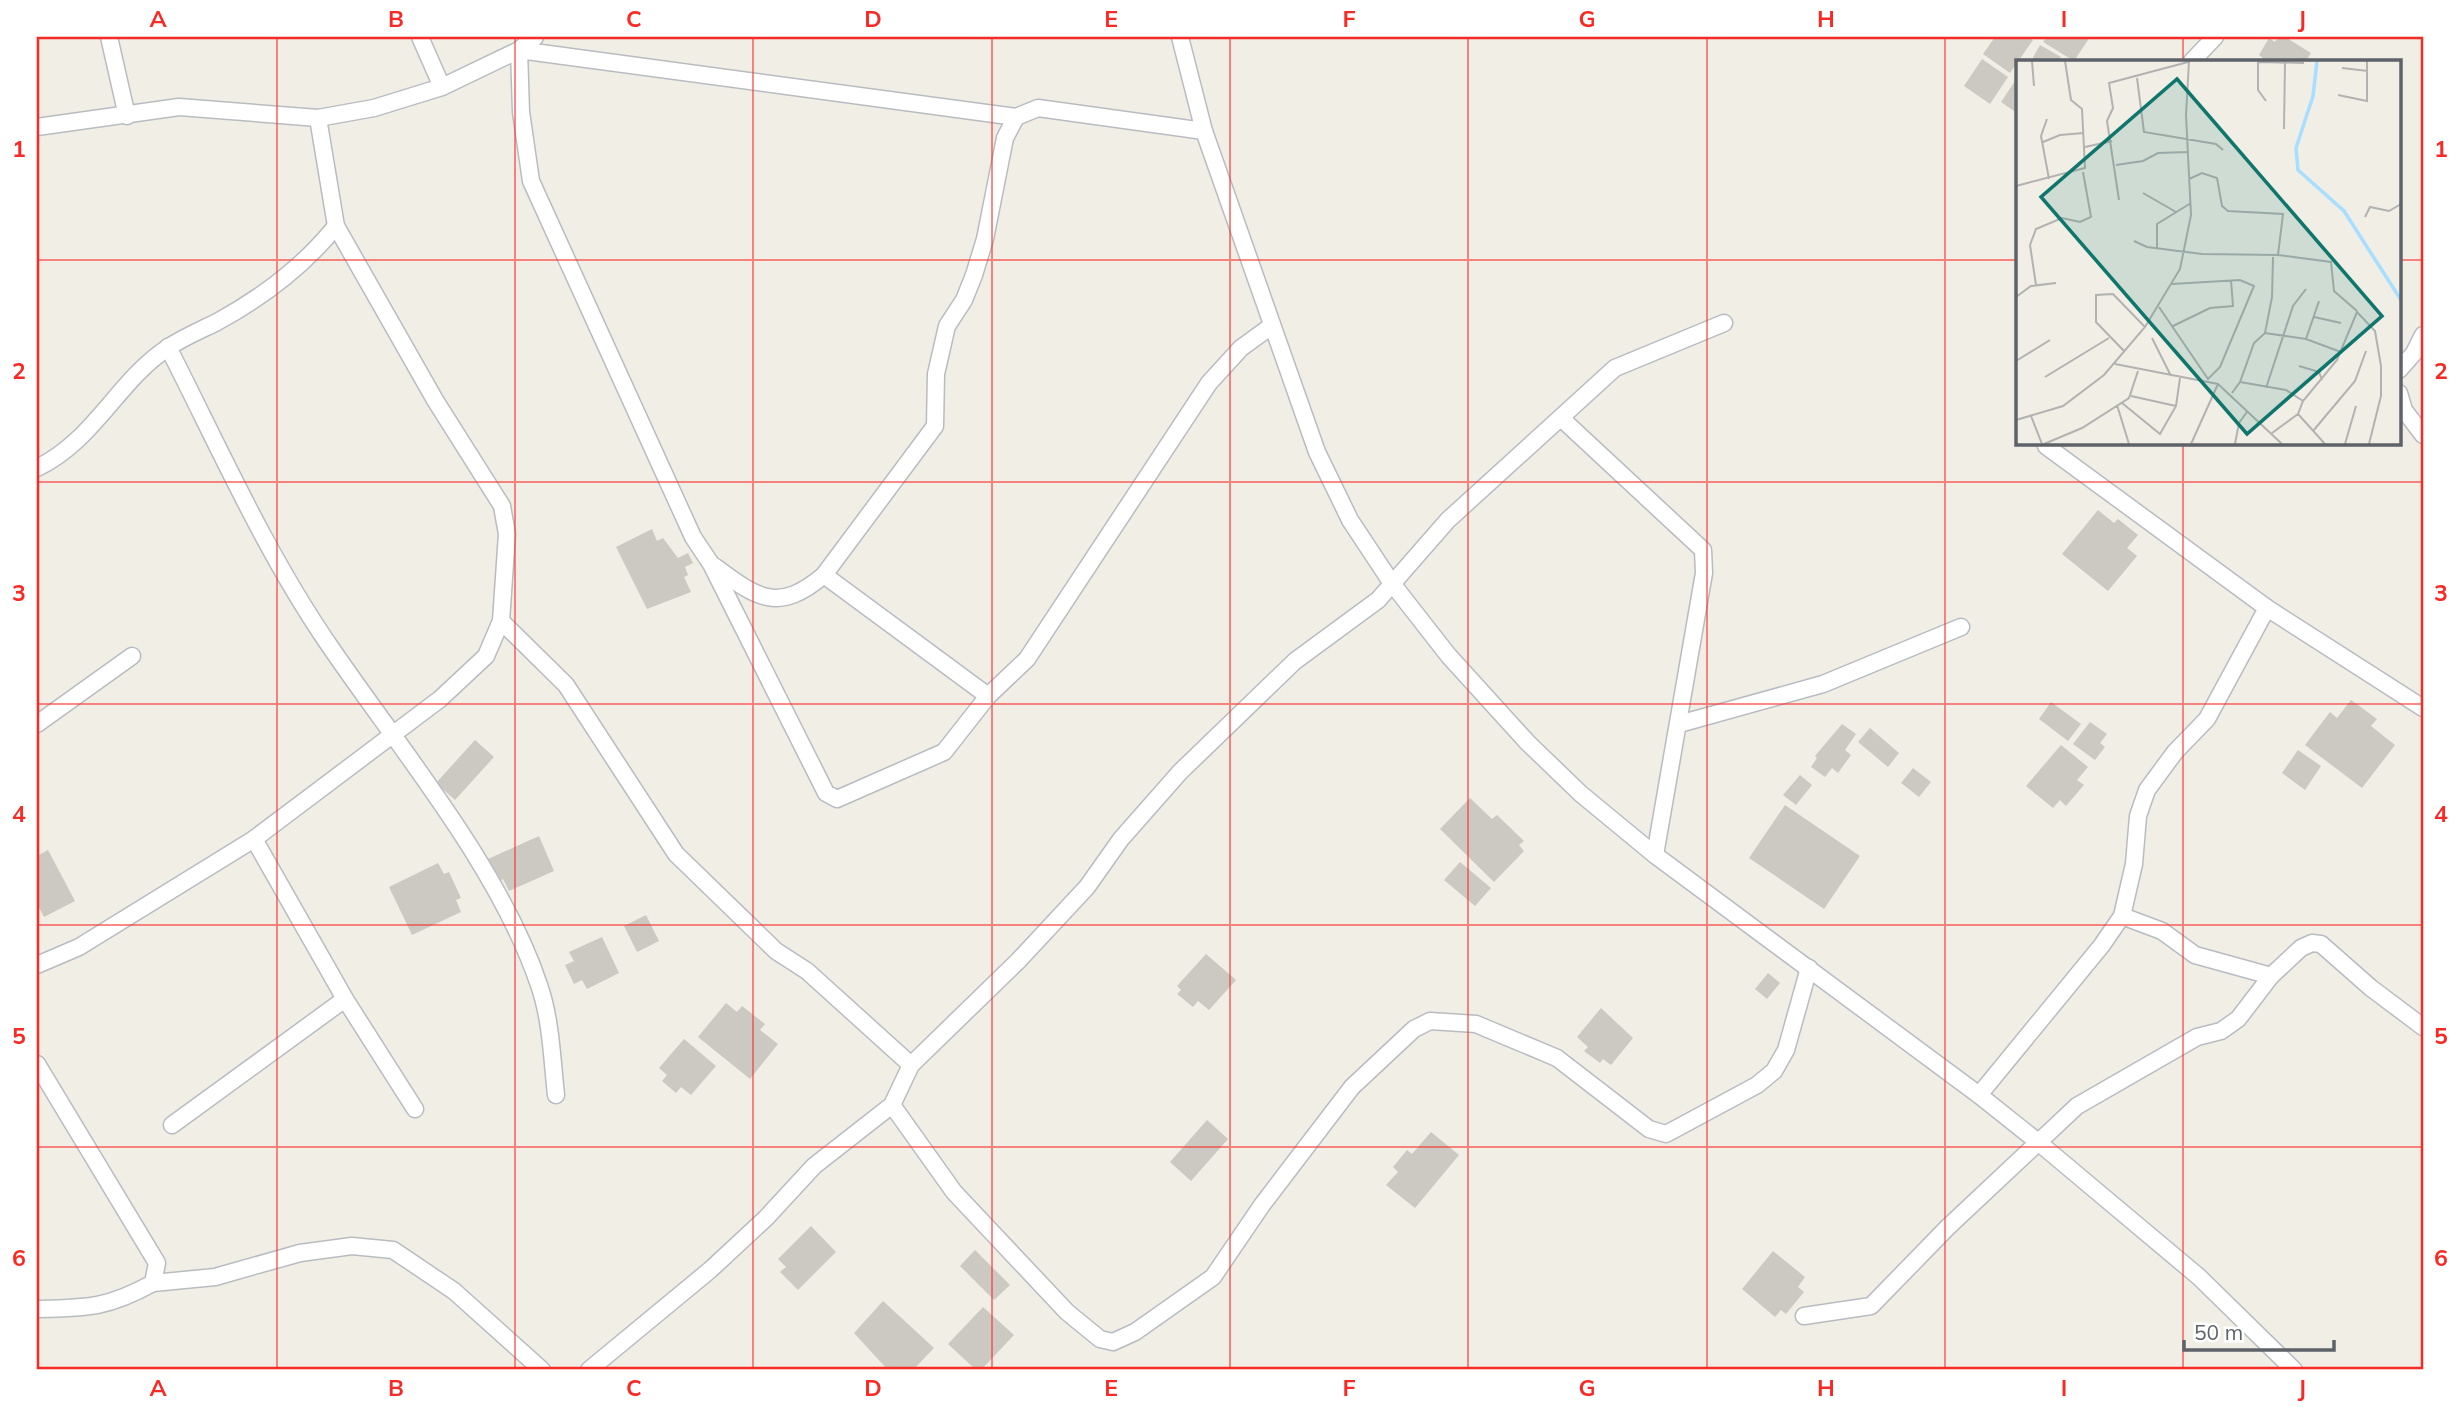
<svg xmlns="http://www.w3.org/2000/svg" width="2460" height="1407" font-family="Mulish,sans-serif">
<rect width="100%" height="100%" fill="#f1eee6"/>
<!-- building -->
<g fill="#ccc9c3">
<polygon points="1995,37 2029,37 2033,40 2010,73 1983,54"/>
<polygon points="2047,37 2090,37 2074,61 2043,42"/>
<polygon points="2278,37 2285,37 2311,53 2306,61 2263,61 2264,59 2259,55 2269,38 2275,42"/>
<polygon points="2040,45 2061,57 2058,61 2031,61"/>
<polygon points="1982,59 2008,77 1990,104 1964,86"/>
<polygon points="2017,78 2017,113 2001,102"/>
<polygon points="2098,510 2114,523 2118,519 2138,535 2127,548 2137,556 2108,591 2062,554"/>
<polygon points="652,529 657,541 663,538 678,558 688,553 693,563 685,567 688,575 684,577 691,592 647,609 616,547"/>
<polygon points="2351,700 2377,719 2371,726 2395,745 2362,788 2305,745 2330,712 2337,718"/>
<polygon points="2051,702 2081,724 2068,741 2039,719"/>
<polygon points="2090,722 2107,734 2100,743 2105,747 2095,760 2073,744"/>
<polygon points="1842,724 1856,734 1845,750 1851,755 1838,773 1832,768 1825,777 1811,767 1817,758 1815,756"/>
<polygon points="1870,728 1899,753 1888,767 1858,742"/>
<polygon points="475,740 494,757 455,800 436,783"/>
<polygon points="2061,745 2088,767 2077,780 2084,785 2066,806 2060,800 2053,808 2026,786"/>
<polygon points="2298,750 2321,766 2305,790 2282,773"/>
<polygon points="1913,768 1931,782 1919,797 1901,783"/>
<polygon points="1800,775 1812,785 1796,805 1783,795"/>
<polygon points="1470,798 1492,819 1497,815 1524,841 1519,845 1524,851 1494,882 1440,829"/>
<polygon points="1785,805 1860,856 1824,909 1749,858"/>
<polygon points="539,836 554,871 509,891 503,879 498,882 488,859"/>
<polygon points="48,850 75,901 44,917 37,904 37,856"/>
<polygon points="1460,862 1491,888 1475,906 1444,880"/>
<polygon points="438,863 444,874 449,872 461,898 456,900 461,912 412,935 389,887"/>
<polygon points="646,915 659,941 637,952 624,926"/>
<polygon points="602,937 619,973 587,989 582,980 574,984 565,965 574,961 569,952"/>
<polygon points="1206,954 1236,980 1209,1010 1198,1001 1193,1007 1177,994 1181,990 1177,986"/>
<polygon points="1768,973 1780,983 1767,999 1755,989"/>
<polygon points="726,1003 737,1012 742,1006 765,1024 760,1030 778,1044 750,1079 698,1037"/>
<polygon points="1601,1008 1633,1038 1611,1065 1603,1059 1600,1063 1584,1051 1588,1047 1577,1037"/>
<polygon points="684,1039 716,1066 691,1095 681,1087 676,1093 662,1081 667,1075 659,1068"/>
<polygon points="1207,1120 1228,1139 1191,1181 1170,1162"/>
<polygon points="1431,1132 1459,1155 1415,1208 1386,1185 1398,1172 1393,1167 1407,1150 1412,1154"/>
<polygon points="811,1226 836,1252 798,1290 780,1272 786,1267 778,1259"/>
<polygon points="975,1250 1010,1285 994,1300 960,1266"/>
<polygon points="1773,1251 1805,1277 1798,1287 1804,1292 1786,1314 1781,1310 1775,1317 1742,1289"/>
<polygon points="883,1301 934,1348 913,1370 888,1370 854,1333"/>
<polygon points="983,1307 1014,1335 981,1370 976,1370 948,1344"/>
</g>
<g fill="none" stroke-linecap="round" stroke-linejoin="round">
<!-- minor casing -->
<g stroke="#b8bcc1" stroke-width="19">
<g id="minor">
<polyline points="109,37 127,116"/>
<polyline points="420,37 442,87"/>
<polyline points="1180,37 1204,131 1317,452 1350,520 1391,582 1448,655 1528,743 1581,794 1655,855 1979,1095 2038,1142 2199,1277 2294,1370"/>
<polyline points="2192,61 2215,37"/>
<polyline points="37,127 179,107 318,118 374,108 442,87 519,50 535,37"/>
<polyline points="1204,131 1038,108 1016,117 519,50 521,112 531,181 693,537 711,564 826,793 837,799 944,752 988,696 1027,659 1209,383 1241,348 1270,327"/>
<path d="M 168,347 C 219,447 265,552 329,645 C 399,748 499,866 539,985 C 551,1019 552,1059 556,1095"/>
<polyline points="2399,370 2414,353 2423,335"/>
<polyline points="2399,393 2404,410 2423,435"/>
<polyline points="1562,419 1703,550 1704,573 1655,855"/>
<polyline points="2046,446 2267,608 2423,708"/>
<path d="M 37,468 C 95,440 118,380 169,347 C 184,337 201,330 217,322 C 263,297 303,267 336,226"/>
<path d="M 714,566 C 757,598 778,614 824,575"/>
<polyline points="501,621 566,685 676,854 776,951 807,971 911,1065"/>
<polyline points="988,696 824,575 935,426 936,374 947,326 964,300 974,275 985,239 1005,138 1016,117"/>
<polyline points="37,724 132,656"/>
<polyline points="1679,724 1823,684 1961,627"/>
<polyline points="254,839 345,999 415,1109"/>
<polyline points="2122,916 2162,931 2195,955 2271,976"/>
<polyline points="37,965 79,947 254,839 440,699 486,656 501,621 507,534 502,506 435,400 336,226 318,118"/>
<path d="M 37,1064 L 157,1263 L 153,1283 C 108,1308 87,1308 37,1309"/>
<polyline points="1979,1095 2102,945 2122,916 2134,864 2138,816 2147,790 2175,752 2207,719 2267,608"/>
<polyline points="892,1105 954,1192 1067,1312 1100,1339 1113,1342 1135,1332 1213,1277 1262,1205 1352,1087 1414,1029 1430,1021 1476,1024 1557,1058 1649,1129 1666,1134 1757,1085 1774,1071 1786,1050 1809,968"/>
<polyline points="172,1125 345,999"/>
<polyline points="153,1283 215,1277 300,1253 352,1246 393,1250 454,1291 542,1370"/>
<polyline points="1804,1316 1871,1306 1948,1227 2077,1106 2197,1037 2221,1031 2238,1019 2271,976 2301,948 2312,943 2321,944 2371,988 2423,1027"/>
<polyline points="589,1370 710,1270 766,1218 814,1166 892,1105 911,1065 1018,961 1087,887 1121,839 1180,772 1295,661 1378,600 1448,520 1615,368 1724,323"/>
</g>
</g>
<!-- minor -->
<use href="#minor" stroke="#fff" stroke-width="16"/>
</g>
<!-- grid -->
<path fill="none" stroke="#f82a25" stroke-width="2" stroke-opacity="0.55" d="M 277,37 L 277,1370M 515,37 L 515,1370M 753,37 L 753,1370M 992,37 L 992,1370M 1230,37 L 1230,1370M 1468,37 L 1468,1370M 1707,37 L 1707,1370M 1945,37 L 1945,1370M 2183,37 L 2183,61M 37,260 L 2017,260M 2399,260 L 2423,260M 2183,443 L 2183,1370M 37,482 L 2423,482M 37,704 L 2423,704M 37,925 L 2423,925M 37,1147 L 2423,1147"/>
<!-- overview -->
<g transform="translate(2016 60)">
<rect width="385" height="385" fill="#f1eee6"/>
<path fill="none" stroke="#a8deff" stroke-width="3.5" d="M 301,1 L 297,36 L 280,88 L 282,110 L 328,151 L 385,240"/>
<path fill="none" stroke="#b2b2b0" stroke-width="2" d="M 16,1 L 18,26M 242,1 L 242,30 L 250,41M 242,2 L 288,3M 326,8 L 352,11M 121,18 L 128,72 L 200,84 L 207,90M 322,35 L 351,41 L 351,1M 31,59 L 25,76 L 33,119M 268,69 L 269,1M 27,82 L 44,75 L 68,73M 69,87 L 96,81M 100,105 L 127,101 L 142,93 L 171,92M 173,119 L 186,113 L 201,118 L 206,146 L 212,151 L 267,154 L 262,195M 0,126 L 69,108 L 66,49 L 55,40 L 49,1M 127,133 L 160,152M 103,140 L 91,61 L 97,48 L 93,23 L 172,2M 349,157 L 354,147 L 373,151 L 385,144M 118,181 L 131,187 L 186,194 L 262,195 L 315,202 L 318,231 L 341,251M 141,188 L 141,164 L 175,143M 20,225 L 14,185 L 20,169 L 46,158 L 64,162 L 75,157 L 67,112M 0,237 L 15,226 L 40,223M 143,247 L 192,319 L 204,307 L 238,226 L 224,220 L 156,224M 298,257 L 325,263M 157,266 L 194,248 L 217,246 L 215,220M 249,273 L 256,237 L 257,197M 136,278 L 155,316M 290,279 L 303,241M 109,292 L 80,262 L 80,235 L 97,234 L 129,267M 0,301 L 34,280M 99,304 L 202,324 L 266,384M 283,306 L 303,312 L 306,320M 29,317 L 93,278M 224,322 L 270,330 L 287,341M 250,328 L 277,246 L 290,229M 216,333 L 224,322 L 238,283 L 249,273 L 290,279 L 325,292M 115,336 L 160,346M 106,343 L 144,374 L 160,346 L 164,318M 101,345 L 113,384M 15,356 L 26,384M 0,360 L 47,346 L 88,315 L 129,267 L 164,209 L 175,155 L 170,55 L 173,1M 297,371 L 339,321 L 350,291M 256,373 L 282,354M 28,384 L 66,368 L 113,338 L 122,311M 175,384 L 202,324M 219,384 L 223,363 L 231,352M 309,384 L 282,354 L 287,341 L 321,300 L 341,252 L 359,271 L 365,306 L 365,336 L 353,384M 329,384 L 340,346"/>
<path fill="#0f766e" fill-opacity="0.15" stroke="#0f766e" stroke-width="3.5" d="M 161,19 L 366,256 L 231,374 L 25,137 Z"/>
<rect width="385" height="385" fill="none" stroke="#5d6368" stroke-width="3.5"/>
</g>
<!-- border -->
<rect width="2460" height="1407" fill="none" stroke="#ffffff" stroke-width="77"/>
<!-- scale -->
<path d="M2184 1340v10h150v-10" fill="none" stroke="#5d6368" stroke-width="3.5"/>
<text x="2194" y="1340" font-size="21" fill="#5d6368" stroke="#ffffff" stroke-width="5" paint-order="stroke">50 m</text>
<rect x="38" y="38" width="2384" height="1330" fill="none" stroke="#f82a25" stroke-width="2.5"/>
<g font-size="23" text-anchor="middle" font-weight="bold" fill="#f82a25">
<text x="158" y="27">A</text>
<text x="396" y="27">B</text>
<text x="634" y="27">C</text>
<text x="873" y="27">D</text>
<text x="1111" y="27">E</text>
<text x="1349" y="27">F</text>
<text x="1587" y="27">G</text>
<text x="1826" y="27">H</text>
<text x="2064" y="27">I</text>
<text x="2302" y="27">J</text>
<text x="19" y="157">1</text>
<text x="2441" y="157">1</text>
<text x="19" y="379">2</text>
<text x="2441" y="379">2</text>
<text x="19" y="601">3</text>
<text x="2441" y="601">3</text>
<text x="19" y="822">4</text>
<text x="2441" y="822">4</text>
<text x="19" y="1044">5</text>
<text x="2441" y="1044">5</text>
<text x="19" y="1266">6</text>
<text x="2441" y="1266">6</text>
<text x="158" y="1396">A</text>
<text x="396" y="1396">B</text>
<text x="634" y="1396">C</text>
<text x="873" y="1396">D</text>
<text x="1111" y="1396">E</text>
<text x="1349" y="1396">F</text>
<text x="1587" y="1396">G</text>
<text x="1826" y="1396">H</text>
<text x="2064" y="1396">I</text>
<text x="2302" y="1396">J</text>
</g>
</svg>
